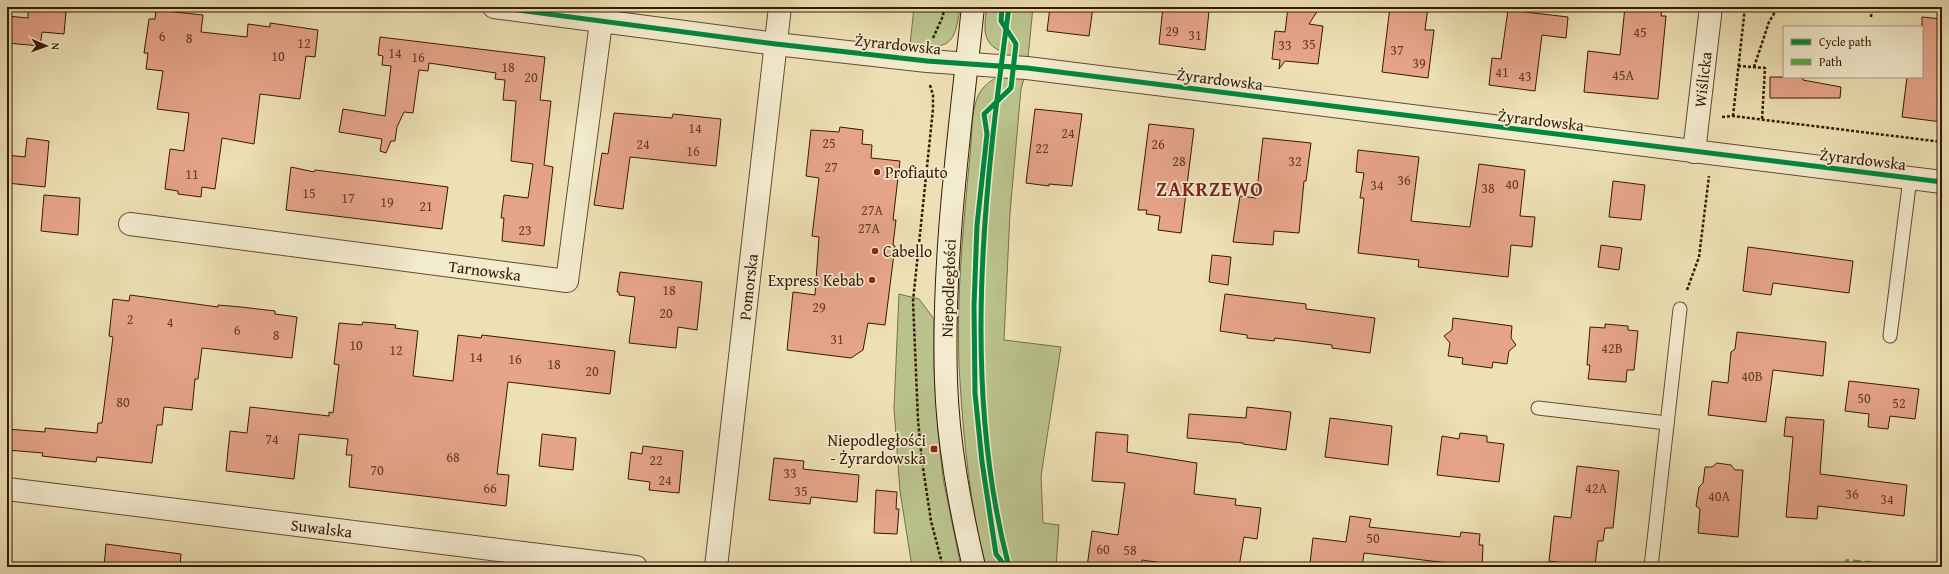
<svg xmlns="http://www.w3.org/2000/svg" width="1949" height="574" font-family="'Gentium Book Plus',serif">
<rect width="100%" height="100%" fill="#ede0b4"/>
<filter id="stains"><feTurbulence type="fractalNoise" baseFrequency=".005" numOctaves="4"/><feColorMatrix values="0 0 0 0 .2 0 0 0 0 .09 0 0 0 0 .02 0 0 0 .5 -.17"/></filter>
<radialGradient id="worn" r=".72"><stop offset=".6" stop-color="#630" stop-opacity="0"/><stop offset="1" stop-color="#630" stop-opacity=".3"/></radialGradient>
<!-- green -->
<g fill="#bac28c" stroke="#786e48">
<path d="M 914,7 L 960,7 C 955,48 947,49 910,45 Z"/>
<path d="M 987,7 L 1033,7 L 1027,68 L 1021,89 L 1010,213 L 1004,340 L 1061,347 L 1041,476 L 1043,523 L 1059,525 L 1056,567 L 986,567 C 970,507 964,443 960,382 C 955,307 963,230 970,155 C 972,138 971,111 978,96 C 983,86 991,79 1000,77 L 1003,52 C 981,44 984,27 987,7 Z"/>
<polygon points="899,294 919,299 934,319 934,369 938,431 943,478 961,567 912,567 900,491 894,408"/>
</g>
<!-- building -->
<g fill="#e6a48a" stroke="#371905">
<polygon points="1050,7 1093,7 1089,36 1047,31"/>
<polygon points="1163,7 1201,7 1200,10 1209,11 1205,50 1159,44"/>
<polygon points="1288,7 1320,7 1309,24 1323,26 1318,64 1285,61 1279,69 1280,60 1272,59 1275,31 1285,32"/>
<polygon points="1390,7 1428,7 1425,30 1434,30 1428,78 1382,72"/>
<polygon points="1625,7 1662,7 1661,16 1666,16 1658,99 1584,92 1588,51 1620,55"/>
<polygon points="28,9 66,12 64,34 42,32 40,46 7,43 7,16 28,18"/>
<polygon points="156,10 203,15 201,32 247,37 248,24 270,27 270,23 318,30 315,57 306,56 300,99 260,94 254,144 222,138 215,189 202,187 201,197 178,194 178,191 165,189 170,149 184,151 189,113 157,109 163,71 146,69 148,53 144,53 149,19 155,19"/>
<polygon points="1508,10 1568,17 1566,38 1542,35 1535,91 1489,85 1492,58 1501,59"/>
<polygon points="1922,17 1942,19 1942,122 1902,117 1907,77 1922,77"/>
<polygon points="380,37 545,57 540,100 551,101 544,165 553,167 544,246 502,241 504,218 501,218 504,195 528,198 533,164 511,161 516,101 503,100 505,80 495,79 496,73 429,63 428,71 419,70 413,113 404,112 397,127 395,141 391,141 386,153 380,151 382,139 339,132 343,109 385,116 391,66 382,65 383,56 378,55"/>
<polygon points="1770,77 1803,77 1803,80 1841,87 1840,98 1770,98"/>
<polygon points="1035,109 1082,114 1072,186 1049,184 1049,186 1026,183"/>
<polygon points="614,113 672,118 673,114 721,119 716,166 630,157 623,209 594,205 602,153 608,154"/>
<polygon points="1149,124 1194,129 1181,233 1158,230 1160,216 1146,214 1147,210 1138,210"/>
<polygon points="840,127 863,130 862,144 872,145 871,158 900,161 893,220 896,220 893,245 895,246 885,325 868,323 863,350 851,358 787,350 793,292 815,295 819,237 812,236 819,178 806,176 811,130 839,132"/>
<polygon points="27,138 49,141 45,187 7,183 7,155 25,157"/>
<polygon points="1263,138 1311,143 1306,181 1304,181 1299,233 1274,231 1273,245 1233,242 1240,196 1256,198"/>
<polygon points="1358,150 1419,157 1411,221 1470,227 1479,164 1525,170 1520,216 1535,217 1532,247 1511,245 1508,277 1418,267 1419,260 1358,253 1364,198 1360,198 1364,173 1356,172"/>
<polygon points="291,167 314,172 315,170 448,187 442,229 286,210"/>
<polygon points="1613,181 1645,185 1641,220 1609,217"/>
<polygon points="44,195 80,198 78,235 41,231"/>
<polygon points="1601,245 1622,248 1619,270 1598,267"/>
<polygon points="1748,247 1853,261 1849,293 1773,283 1771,295 1743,291"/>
<polygon points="1212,255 1231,257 1228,285 1209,282"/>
<polygon points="620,272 702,282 697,330 678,327 676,348 629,343 635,297 619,295 619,292 617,292"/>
<polygon points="1225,294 1306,304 1306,309 1375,318 1370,353 1332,348 1332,345 1275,338 1274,341 1247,338 1247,335 1220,331"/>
<polygon points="130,295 218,307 218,305 241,307 275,311 275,314 297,317 292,358 202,348 198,379 195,379 192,410 164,407 162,425 157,425 152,463 97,457 96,462 42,456 43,453 7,450 7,429 45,432 45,428 97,433 98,423 102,423 113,337 109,336 113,299 129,301"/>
<polygon points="1453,318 1512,326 1511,338 1516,345 1509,351 1507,364 1493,362 1492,368 1462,364 1463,358 1448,356 1450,343 1444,336 1452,330"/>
<polygon points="363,322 396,325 395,328 418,331 413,376 453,381 458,335 481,338 482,335 615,351 610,394 508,382 497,474 509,475 506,506 349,487 352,455 346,455 348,439 299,434 294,479 226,471 230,431 247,433 250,407 329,416 329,412 333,413 339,365 334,364 339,323 362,325"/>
<polygon points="1605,324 1628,326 1628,330 1638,331 1634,370 1627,370 1626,382 1588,379 1590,365 1587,365 1590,327 1605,328"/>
<polygon points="1737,332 1826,342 1823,376 1773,370 1766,422 1708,415 1712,381 1728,383 1731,352 1735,349"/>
<polygon points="1849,381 1919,389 1915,419 1890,416 1888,429 1868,427 1869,414 1845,411"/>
<polygon points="1247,407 1291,412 1286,450 1243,444 1243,443 1187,438 1189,414 1246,418"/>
<polygon points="1786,417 1824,420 1820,474 1907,485 1904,516 1818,506 1817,519 1786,517 1793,437 1784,436"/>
<polygon points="1330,418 1392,426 1388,465 1325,457"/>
<polygon points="1096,432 1128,435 1127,452 1197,463 1194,494 1236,499 1235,505 1261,508 1257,539 1244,537 1239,567 1189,567 1142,560 1141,567 1087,567 1092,531 1118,535 1125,483 1092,481"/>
<polygon points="1460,433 1487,436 1487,442 1504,444 1499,482 1437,475 1442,436 1459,439"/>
<polygon points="542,434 576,438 573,470 539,466"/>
<polygon points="643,446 683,451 679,493 649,490 650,482 628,479 631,452 642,454"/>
<polygon points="774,458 804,461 803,469 859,475 857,502 811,497 810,504 769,500"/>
<polygon points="1717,463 1731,465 1735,470 1743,470 1738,537 1698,533 1700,509 1696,506 1699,487 1703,483 1705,467 1712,467"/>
<polygon points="1577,466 1619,471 1613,528 1605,528 1603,541 1598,541 1595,565 1584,563 1583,566 1549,561 1554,516 1571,518"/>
<polygon points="876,490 897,492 896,509 899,509 897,534 874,533"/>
<polygon points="1350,516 1371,519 1369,527 1460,537 1461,532 1480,534 1479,545 1483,545 1482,567 1364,553 1362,567 1326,567 1326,565 1310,563 1313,538 1346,542"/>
<polygon points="106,544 181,554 180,567 104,567"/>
</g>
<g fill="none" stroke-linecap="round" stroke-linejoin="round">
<!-- lane casing -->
<g stroke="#644b31" stroke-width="15">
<g id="lane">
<polyline points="1890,336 1910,178"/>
<polyline points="1538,408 1667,423"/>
<polyline points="1651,567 1680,309"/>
</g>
</g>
<!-- street casing -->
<g stroke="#644b31" stroke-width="24">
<g id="street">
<polyline points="494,7 776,44 927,61 1027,68 1942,182"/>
<path id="s1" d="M 1694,152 L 1711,7"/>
<path id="s2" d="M 130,224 L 567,281 L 603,7"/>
<path id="s3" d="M 7,489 L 636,567"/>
<path id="s4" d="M 716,567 L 780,7"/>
</g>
</g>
<!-- secondary casing -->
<g stroke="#371905" stroke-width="24">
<path id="secondary" d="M 973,7 C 960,131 942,256 946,381 C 948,444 960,506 974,567"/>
</g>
<!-- path -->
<g stroke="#371905" stroke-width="2.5" stroke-dasharray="3 2" stroke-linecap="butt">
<polyline points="1002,7 1001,21 1015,42"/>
<polyline points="1871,17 1872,7"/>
<polyline points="933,38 943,16 944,7"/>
<polyline points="1738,66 1765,68 1762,120"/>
<polyline points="1754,67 1769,22 1778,7"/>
<polyline points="930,85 933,95 933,109 913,301 918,420 922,461 931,521 943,567"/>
<polyline points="987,111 1008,91"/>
<polyline points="1733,116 1745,7"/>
<polyline points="1722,117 1733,116 1942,142"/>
<path d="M 986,127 L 987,134 C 978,220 969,307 975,393 C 978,442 989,489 994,538"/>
<polyline points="1687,290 1699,257 1709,176"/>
<polyline points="997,556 1006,567"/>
</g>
<!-- lane -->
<use href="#lane" stroke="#f3ebce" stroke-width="13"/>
<!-- street -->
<use href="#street" stroke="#f3ebce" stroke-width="22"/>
<!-- secondary -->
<use href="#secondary" stroke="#f3ebce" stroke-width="22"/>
<!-- quiet -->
<polyline stroke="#55a940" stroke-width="4" stroke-dasharray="8 4" stroke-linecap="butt" points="1846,567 1847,561 1882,564 1881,567"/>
<!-- cycleway casing -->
<g stroke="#f3ebce" stroke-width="8">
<g id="cycleway">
<polyline points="494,7 776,44 927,61 1027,68 1942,182"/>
<polyline points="1002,7 1001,21 1016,44 1011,88 984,114 987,134 977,225 974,306 975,393 982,462 996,554 1006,567"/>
<path d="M 1009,567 C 961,385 984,191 1009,7"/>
</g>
</g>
<!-- cycleway -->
<use href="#cycleway" stroke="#00873e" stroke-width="5"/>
</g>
<!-- markers -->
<g fill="#8f2418" stroke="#f3ebce" stroke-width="1.5">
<circle cx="877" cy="172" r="4"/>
<circle cx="875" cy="251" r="4"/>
<circle cx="872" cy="280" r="4"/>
<rect x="930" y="445" width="8" height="8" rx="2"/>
</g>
<g text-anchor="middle" stroke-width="3.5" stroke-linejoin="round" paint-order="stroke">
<!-- number labels -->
<g font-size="14" fill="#633c26">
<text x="1172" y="36">29</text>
<text x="1640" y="37">45</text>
<text x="1195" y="40">31</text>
<text x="162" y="41">6</text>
<text x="189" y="43">8</text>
<text x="304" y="48">12</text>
<text x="1309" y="49">35</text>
<text x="1285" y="50">33</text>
<text x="1397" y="55">37</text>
<text x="395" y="58">14</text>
<text x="278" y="61">10</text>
<text x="418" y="62">16</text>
<text x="1419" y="68">39</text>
<text x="508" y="72">18</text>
<text x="1502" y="77">41</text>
<text x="1623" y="80">45A</text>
<text x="1525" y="81">43</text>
<text x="531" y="82">20</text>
<text x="695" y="133">14</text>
<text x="1068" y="138">24</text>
<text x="829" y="148">25</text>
<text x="643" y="149">24</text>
<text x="1158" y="149">26</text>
<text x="1042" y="153">22</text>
<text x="693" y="156">16</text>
<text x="1179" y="166">28</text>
<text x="1295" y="166">32</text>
<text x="831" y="172">27</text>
<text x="192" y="179">11</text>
<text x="1404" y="185">36</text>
<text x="1512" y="189">40</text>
<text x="1377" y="190">34</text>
<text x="1488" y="193">38</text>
<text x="309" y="198">15</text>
<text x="348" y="203">17</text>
<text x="387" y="207">19</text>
<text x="426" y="211">21</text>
<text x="872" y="215">27A</text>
<text x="869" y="233">27A</text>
<text x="525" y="235">23</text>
<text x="669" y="295">18</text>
<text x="819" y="312">29</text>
<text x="666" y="318">20</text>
<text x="130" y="324">2</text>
<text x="170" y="327">4</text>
<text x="237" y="335">6</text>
<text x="276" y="340">8</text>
<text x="837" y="344">31</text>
<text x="356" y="350">10</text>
<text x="1612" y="353">42B</text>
<text x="396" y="355">12</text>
<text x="476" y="362">14</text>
<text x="515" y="364">16</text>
<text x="554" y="369">18</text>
<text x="592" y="376">20</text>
<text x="1752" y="381">40B</text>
<text x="1864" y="403">50</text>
<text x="123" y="407">80</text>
<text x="1899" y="408">52</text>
<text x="272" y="444">74</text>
<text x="453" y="462">68</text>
<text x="656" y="465">22</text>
<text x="377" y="475">70</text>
<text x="790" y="478">33</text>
<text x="665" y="485">24</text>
<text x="490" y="493">66</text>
<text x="1596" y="493">42A</text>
<text x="801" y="496">35</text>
<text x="1852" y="499">36</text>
<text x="1719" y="501">40A</text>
<text x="1887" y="504">34</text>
<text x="1373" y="543">50</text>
<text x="1103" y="554">60</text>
<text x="1130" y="555">58</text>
</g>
<!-- street labels -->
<g font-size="16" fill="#371905" stroke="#f3ebce">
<text transform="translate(898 44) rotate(6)" y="6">Żyrardowska</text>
<text transform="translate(1220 79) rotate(7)" y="6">Żyrardowska</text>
<text dy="6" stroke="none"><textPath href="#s1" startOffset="73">Wiślicka</textPath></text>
<text transform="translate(1541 120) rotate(7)" y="6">Żyrardowska</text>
<text transform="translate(1863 159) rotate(7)" y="6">Żyrardowska</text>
<text dy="6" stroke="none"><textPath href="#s2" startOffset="358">Tarnowska</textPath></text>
<text dy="6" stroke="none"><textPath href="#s4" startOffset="282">Pomorska</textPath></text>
<text transform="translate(948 288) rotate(-88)" y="6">Niepodległości</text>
<text dy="6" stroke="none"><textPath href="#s3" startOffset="317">Suwalska</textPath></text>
</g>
<!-- poi labels -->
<g font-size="16" fill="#371905" stroke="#f3ebce" text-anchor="start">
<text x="885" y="178">Profiauto</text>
<text x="883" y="257">Cabello</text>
<text x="864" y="286" text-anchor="end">Express Kebab</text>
<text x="926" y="446" text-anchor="end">Niepodległości<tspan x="926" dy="18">- Żyrardowska</tspan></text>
</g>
<!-- district labels -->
<g font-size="20" font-weight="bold" letter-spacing="1" fill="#7a1f14" stroke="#f3ebce">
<text x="1210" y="196">ZAKRZEWO</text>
</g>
</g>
<!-- margin -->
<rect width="1949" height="574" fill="none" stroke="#ede0b4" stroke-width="24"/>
<rect x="8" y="8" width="1933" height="558" fill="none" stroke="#371905" stroke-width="2"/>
<rect x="12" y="12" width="1925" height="550" fill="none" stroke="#371905"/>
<!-- legend -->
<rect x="1783" y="26" width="140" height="52" fill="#f3ebce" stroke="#a8977e"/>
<rect x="1791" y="39" width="20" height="6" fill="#00873e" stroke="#a8977e"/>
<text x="1819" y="46" font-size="12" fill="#371905">Cycle path</text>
<rect x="1791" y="59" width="20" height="6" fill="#55a940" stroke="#a8977e"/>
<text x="1819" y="66" font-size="12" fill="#371905">Path</text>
<!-- north arrow -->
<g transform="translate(46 46) rotate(92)" stroke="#f3ebce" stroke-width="3" paint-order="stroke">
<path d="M0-3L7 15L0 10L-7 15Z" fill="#371905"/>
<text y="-6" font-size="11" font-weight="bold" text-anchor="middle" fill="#371905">N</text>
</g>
<rect width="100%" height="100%" filter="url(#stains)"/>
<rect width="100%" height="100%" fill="url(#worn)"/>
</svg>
